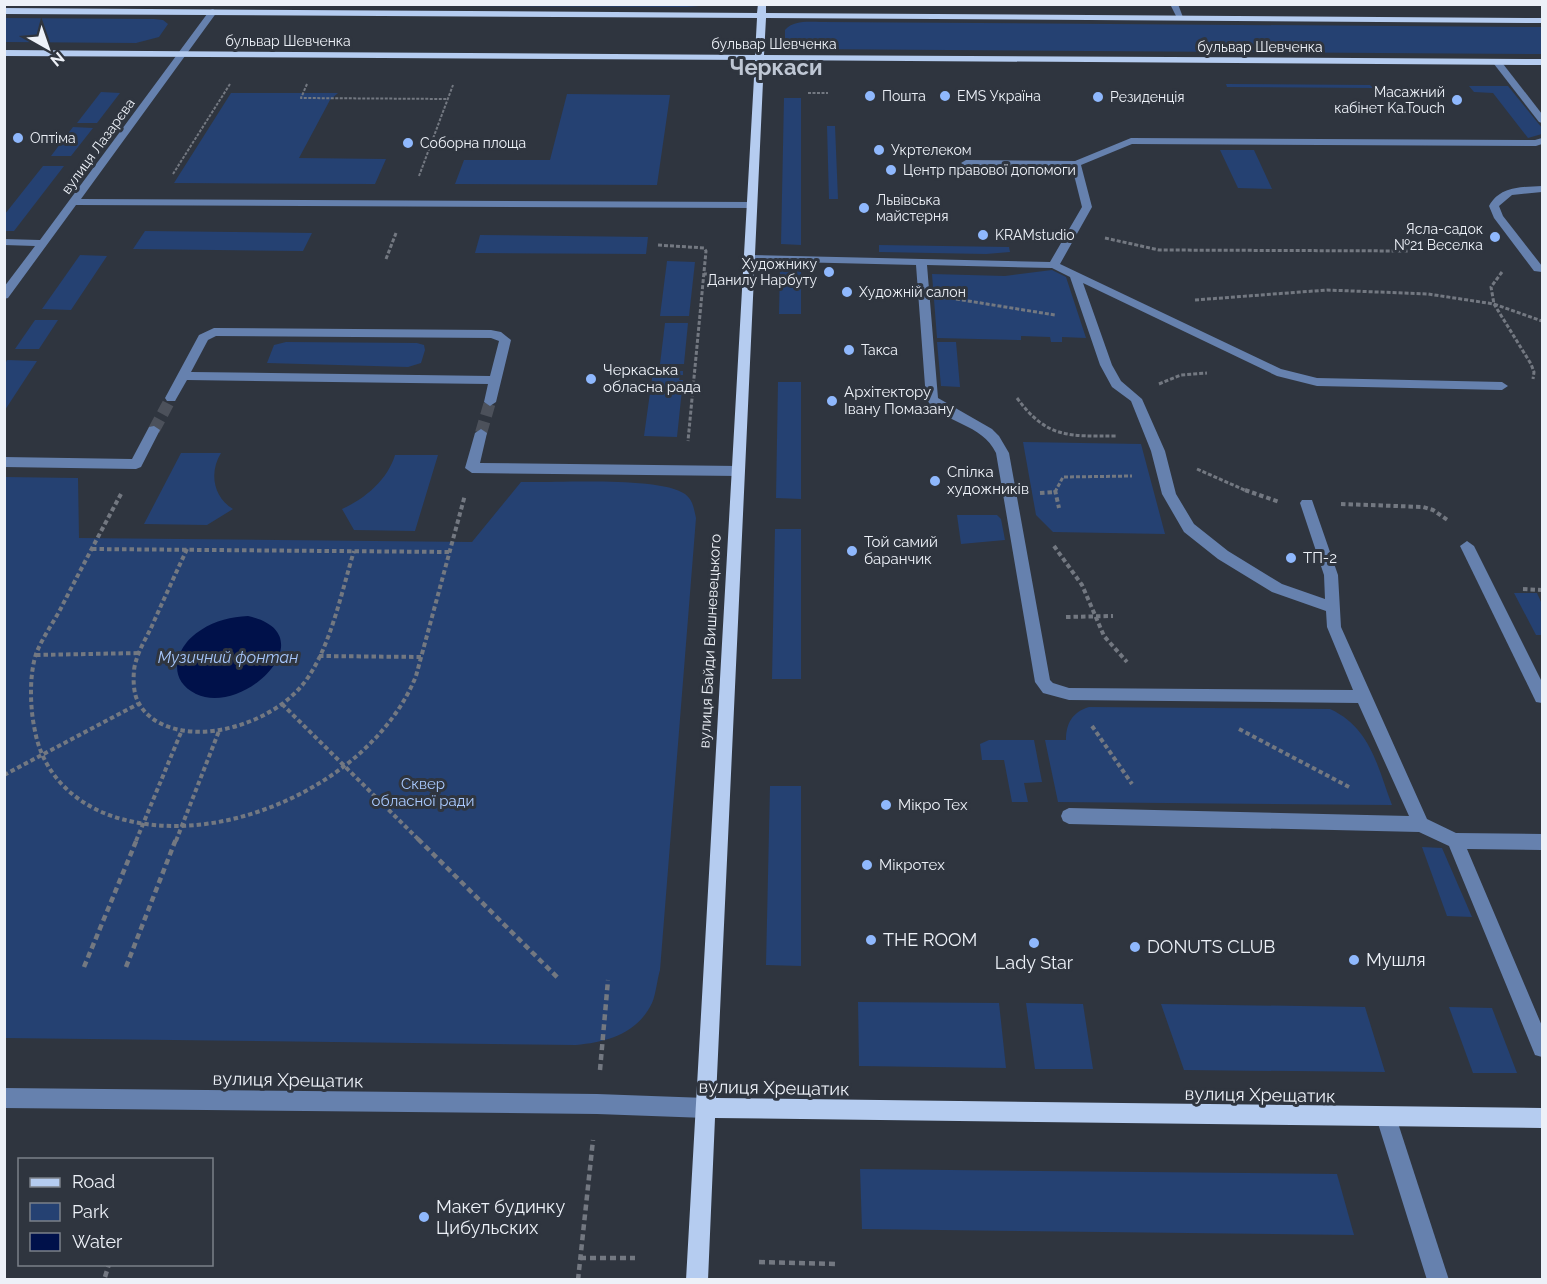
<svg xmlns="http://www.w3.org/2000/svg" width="1547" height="1284" font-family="Raleway,sans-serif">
<rect width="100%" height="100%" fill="#2f353f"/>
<!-- green -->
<g fill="#254172">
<polygon points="257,5 712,5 687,7"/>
<polygon points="5,18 154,19 163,20 168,24 159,37 136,43 5,42"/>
<path d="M 821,22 L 1542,27 L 1542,54 L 801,49 L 790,47 L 785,43 L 785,30 C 794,20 808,22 821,22 Z"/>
<polygon points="1226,84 1370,85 1373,88 1227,87"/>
<polygon points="1469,86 1508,86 1542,128 1542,134 1528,138 1493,93 1474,92"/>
<polygon points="101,92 120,93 97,123 77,123"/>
<polygon points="231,93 338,93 330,100 299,158 386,159 375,184 174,183"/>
<polygon points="567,94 670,95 657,185 455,184 464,160 550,160"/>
<polygon points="784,98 801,98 801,245 781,244"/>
<polygon points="827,126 835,126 838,199 829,199"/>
<polygon points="73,127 93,128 71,156 51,156"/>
<polygon points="1220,150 1254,150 1272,189 1238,188"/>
<polygon points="43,166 64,166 14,231 5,231 5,214"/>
<polygon points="145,231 312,233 303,251 133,249"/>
<polygon points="480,235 648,237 646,254 475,253"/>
<polygon points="879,245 1009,247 1010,252 986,254 879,252"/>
<polygon points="80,255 107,256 71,310 42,309"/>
<polygon points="667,261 695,262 689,316 660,316"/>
<polygon points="780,265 801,269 801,314 779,314"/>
<polygon points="1052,270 1066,277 1086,338 1062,337 1062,342 1051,342 1050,337 1021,336 1021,340 937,338 932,274 1005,276"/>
<polygon points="35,320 58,320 39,349 15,349"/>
<polygon points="665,323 688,323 684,364 660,364"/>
<polygon points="286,342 417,343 424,345 425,350 421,363 408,367 267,363 274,345"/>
<polygon points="937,342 956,342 960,387 941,386"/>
<polygon points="7,360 37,361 5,410 5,364"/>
<polygon points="653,371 683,371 683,375 680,375 679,380 683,380 677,437 644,436"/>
<polygon points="778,382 801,382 801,499 776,498"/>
<polygon points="1023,442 1141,444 1165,534 1053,532 1036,515"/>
<path d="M 181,453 L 221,453 C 209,472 213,497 233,509 L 207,525 L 144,524 Z"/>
<path d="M 395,455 L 438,455 L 415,531 L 354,530 L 342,509 C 365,499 388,479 395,455 Z"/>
<path d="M 5,477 L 78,478 L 79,538 L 472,542 L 521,482 C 555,483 660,476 685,494 C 693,500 694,509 696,518 L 660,970 C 657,980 656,994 652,1003 C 637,1034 607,1042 576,1045 L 5,1038 Z"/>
<polygon points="957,515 997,515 1001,519 1005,540 961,544"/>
<polygon points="775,529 801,529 801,679 772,679"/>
<polygon points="1514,593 1537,593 1542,604 1542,635 1536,635"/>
<path d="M 1089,707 L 1330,709 C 1371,728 1377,766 1392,805 L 1058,802 L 1045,740 L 1066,740 C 1066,724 1072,712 1089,707 Z"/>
<polygon points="989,740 1034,740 1042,782 1024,783 1028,802 1012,802 1004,760 982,760 980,744"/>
<polygon points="770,786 801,786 801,966 766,965"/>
<polygon points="1422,847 1442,848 1472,917 1447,916"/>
<polygon points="858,1002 999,1003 1006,1068 859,1066"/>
<polygon points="1026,1003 1083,1004 1093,1069 1035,1069"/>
<polygon points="1161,1004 1365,1007 1385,1072 1184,1070"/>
<polygon points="1449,1007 1492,1008 1517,1073 1473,1073"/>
<polygon points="860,1169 1337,1174 1354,1235 862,1229"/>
</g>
<!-- water -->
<path fill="#00114a" d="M 248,616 C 328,634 244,717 196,694 C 165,679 176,645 201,630 C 216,620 231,617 248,616 Z"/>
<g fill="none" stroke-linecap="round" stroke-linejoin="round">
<!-- minor-tunnel -->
<g stroke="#4c515b" stroke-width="12" stroke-dasharray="12 6" stroke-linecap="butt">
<polyline points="154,430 171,398"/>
<polyline points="481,433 490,402"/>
</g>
<!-- path-far3 -->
<g stroke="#737881" stroke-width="2" stroke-dasharray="3 1.5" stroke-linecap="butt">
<polyline points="307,84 301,98 448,99"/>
<polyline points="808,93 828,93"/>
<polyline points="173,174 230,84"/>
<polyline points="419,176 453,85"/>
</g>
<!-- path-far2 -->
<g stroke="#737881" stroke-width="3" stroke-dasharray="4 2" stroke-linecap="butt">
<polyline points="1105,238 1159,250 1411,251"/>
<polyline points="658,245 704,248 706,251 688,441"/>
<polyline points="386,259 396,233"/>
<polyline points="1502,272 1491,287 1494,304 1542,321"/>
<polyline points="704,274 717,274"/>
<polyline points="956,299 1055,315"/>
<polyline points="1195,300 1327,290 1428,294 1494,304 1531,364 1534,372 1533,379"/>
<polyline points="1159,384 1181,375 1207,373"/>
<path d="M 1017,398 C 1047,439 1069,436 1117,436"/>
<polyline points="1197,469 1249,492"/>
<polyline points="1055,492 1063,477 1132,476"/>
</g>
<!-- path-far1 -->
<g stroke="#737881" stroke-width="4" stroke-dasharray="4.5 3" stroke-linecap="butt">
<polyline points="1055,490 1059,508"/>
<polyline points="1245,490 1279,502"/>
<polyline points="1040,493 1055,492"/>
<path d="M 121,494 C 101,531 81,569 62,606 C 54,622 42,638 36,654 C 29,676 30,709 35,731 C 42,769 68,798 104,813 C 212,857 373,784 416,676 L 465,495"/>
<polyline points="1341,504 1423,507 1433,510 1449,521"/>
<polyline points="1054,546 1082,585 1104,636 1127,662"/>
<polyline points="92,549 450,552"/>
<path d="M 187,549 C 175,575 163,601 151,628 C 146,638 139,650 136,661 C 133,669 133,685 135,693 C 137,704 146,715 156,721 C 198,746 266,724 298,690 C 329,657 341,593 354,551"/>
<polyline points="1523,589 1542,590"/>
<polyline points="1066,617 1113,616"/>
<polyline points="36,655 140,653"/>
<polyline points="319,656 422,657"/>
<polyline points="282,704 420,841"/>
<polyline points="1092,726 1132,784"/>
<polyline points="1239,729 1349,787"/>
<polyline points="4,775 138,704"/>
<polyline points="136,841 182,730"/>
<polyline points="176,841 219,731"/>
</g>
<!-- path -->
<g stroke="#737881" stroke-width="4.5" stroke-dasharray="6 4" stroke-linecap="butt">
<polyline points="418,839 559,979"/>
<polyline points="84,967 137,839"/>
<polyline points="126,967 176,839"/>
<polyline points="600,1070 608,980"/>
<polyline points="580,1258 635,1258"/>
<polyline points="759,1262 835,1264"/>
<polyline points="105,1277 109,1264"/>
<polyline points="578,1280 593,1140"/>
</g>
<!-- minor -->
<g fill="#6681ae" fill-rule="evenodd">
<polygon points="1170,4 1178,4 1184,20 1178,20"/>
<polygon points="213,9 217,12 81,199 751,202 756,205 751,208 76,205 8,298 4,299 4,287 35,246 4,245 4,239 40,240 210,10"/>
<polygon points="1494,60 1500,60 1542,114 1542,123 1539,122 1494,64"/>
<path d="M 1131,138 L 1535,140 L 1542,138 L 1542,144 L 1536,146 L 1132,144 L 1081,165 L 1092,207 L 1060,264 L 1281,369 L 1317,378 L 1502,382 L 1508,386 L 1502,390 L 1317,386 L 1277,376 L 1083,283 L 1112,365 L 1121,381 L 1142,399 L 1165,451 L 1176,494 L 1194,524 L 1228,551 L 1282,584 L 1325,599 L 1324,575 L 1300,503 L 1302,500 L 1312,500 L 1338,575 L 1341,627 L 1427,819 L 1456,833 L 1542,834 L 1542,850 L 1467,849 L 1542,1026 L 1542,1057 L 1535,1055 L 1449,846 L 1419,832 L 1069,824 L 1063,821 L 1061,816 L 1063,811 L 1069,808 L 1409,816 L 1358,703 L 1069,700 L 1043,693 L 1035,682 L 996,453 C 982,423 944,424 926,399 L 916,265 L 749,261 L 743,258 L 749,255 L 1050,262 L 1082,207 L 1072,167 L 966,166 L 961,163 L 966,160 L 1075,161 ZM 927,265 L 1052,268 L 1070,277 L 1100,365 L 1112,387 L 1131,401 L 1151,451 L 1162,494 L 1184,532 L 1218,559 L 1272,592 L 1326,611 L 1327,627 L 1353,690 L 1069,688 L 1053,683 L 1050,680 L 1009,453 L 999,436 L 992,429 L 938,398 Z"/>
<path d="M 1542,186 L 1542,192 L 1512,195 L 1499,206 L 1503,216 L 1542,266 L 1542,272 L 1534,271 L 1494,218 L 1489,206 C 1500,186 1521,187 1542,186 Z"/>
<path d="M 214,328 L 491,330 L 501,332 L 511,340 L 496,402 L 490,406 L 484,402 L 488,384 L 187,380 L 175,401 L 167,401 L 165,398 L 199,335 ZM 216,336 L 491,338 L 499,341 L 490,376 L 191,372 L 208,340 Z"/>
<polygon points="154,426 160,430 141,467 136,469 4,467 4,457 132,459 149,427"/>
<polygon points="481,429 487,433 480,463 738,466 745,471 738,476 472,473 465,468 475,433"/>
<polygon points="1467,541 1474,546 1542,682 1542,703 1536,702 1460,546"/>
<polygon points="4,1088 597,1094 706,1098 713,1101 716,1108 713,1115 706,1118 597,1114 4,1108"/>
<polygon points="1386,1107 1393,1110 1396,1117 1449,1280 1427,1280 1376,1117 1379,1110"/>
</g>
<!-- major -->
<polygon fill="#b5ccf0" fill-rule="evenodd" points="758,4 766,4 766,13 1542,18 1542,23 766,18 764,55 1542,59 1542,65 764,60 716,1098 1542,1108 1542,1128 715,1118 708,1280 686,1280 755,60 4,56 4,50 755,55 757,18 4,14 4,8 757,13"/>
</g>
<!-- markers -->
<g fill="#8fb8fd" stroke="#2f353f" stroke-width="2">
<circle cx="870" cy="96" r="6"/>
<circle cx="945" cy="96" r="6"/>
<circle cx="1098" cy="97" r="6"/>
<circle cx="1457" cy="100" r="6"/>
<circle cx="18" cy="138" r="6"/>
<circle cx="408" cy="143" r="6"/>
<circle cx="879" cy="150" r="6"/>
<circle cx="891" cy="170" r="6"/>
<circle cx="864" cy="208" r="6"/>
<circle cx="983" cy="235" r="6"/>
<circle cx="1495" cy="237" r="6"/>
<circle cx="829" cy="272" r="6"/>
<circle cx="847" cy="292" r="6"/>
<circle cx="849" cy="350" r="6"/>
<circle cx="591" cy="379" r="6"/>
<circle cx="832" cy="401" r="6"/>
<circle cx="935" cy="481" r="6"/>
<circle cx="852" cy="551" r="6"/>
<circle cx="1291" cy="558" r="6"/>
<circle cx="886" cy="805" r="6"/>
<circle cx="867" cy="865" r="6"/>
<circle cx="871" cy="940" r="6"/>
<circle cx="1034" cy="943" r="6"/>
<circle cx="1135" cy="947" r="6"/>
<circle cx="1354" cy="960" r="6"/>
<circle cx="424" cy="1217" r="6"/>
</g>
<g text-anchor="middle" stroke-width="6" stroke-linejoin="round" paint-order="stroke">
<!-- far-street labels -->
<g font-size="14" fill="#edf1f8" stroke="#2f353f">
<text x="288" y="46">бульвар Шевченка</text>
<text x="774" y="49">бульвар Шевченка</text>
<text x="1260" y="52">бульвар Шевченка</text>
<text transform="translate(98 146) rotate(-54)" y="5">вулиця Лазарєва</text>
</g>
<!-- far-poi labels -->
<g font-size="14" fill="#edf1f8" stroke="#2f353f" text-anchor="start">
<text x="1445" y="97" text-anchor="end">Масажний<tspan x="1445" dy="16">кабінет Ka.Touch</tspan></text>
<text x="882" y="101">Пошта</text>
<text x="957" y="101">EMS Україна</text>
<text x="1110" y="102">Резиденція</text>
<text x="30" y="143">Оптіма</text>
<text x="420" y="148">Соборна площа</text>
<text x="891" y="155">Укртелеком</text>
<text x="903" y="175">Центр правової допомоги</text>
<text x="876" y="205">Львівська<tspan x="876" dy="16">майстерня</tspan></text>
<text x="1483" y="234" text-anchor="end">Ясла-садок<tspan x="1483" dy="16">№21 Веселка</tspan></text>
<text x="995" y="240">KRAMstudio</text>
<text x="817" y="269" text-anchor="end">Художнику<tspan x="817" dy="16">Данилу Нарбуту</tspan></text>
<text x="859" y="297">Художній салон</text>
<text x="861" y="355">Такса</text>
</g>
<!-- poi labels -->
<g font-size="15" fill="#edf1f8" stroke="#2f353f" text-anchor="start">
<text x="603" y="375">Черкаська<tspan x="603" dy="17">обласна рада</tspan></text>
<text x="844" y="397">Архітектору<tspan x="844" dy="17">Івану Помазану</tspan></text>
<text x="947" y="477">Спілка<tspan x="947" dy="17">художників</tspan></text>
<text x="864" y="547">Той самий<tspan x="864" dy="17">баранчик</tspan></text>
<text x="1303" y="563">ТП-2</text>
<text x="898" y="810">Мікро Тех</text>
<text x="879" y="870">Мікротех</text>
</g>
<!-- street labels -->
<g font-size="15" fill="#edf1f8" stroke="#2f353f">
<text transform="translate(710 641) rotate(-87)" y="5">вулиця Байди Вишневецького</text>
</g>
<!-- park labels -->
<g font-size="15" fill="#a9c9fe" stroke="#2f353f">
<text x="423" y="789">Сквер<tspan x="423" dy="17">обласної ради</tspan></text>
</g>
<!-- water labels -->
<g font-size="16" font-style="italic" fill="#a7c7fc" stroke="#2f353f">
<text x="228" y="663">Музичний фонтан</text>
</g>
<!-- near-poi labels -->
<g font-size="18" fill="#edf1f8" stroke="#2f353f" text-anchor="start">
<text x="883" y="946">THE ROOM</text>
<text x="1147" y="953">DONUTS CLUB</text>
<text x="1366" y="966">Мушля</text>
<text x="1034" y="969" text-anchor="middle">Lady Star</text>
<text x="436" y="1213">Макет будинку<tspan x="436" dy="21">Цибульских</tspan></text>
</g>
<!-- near-street labels -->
<g font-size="18" fill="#edf1f8" stroke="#2f353f">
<text transform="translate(288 1080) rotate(1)" y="6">вулиця Хрещатик</text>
<text transform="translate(774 1088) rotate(1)" y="6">вулиця Хрещатик</text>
<text transform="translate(1260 1095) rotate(1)" y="6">вулиця Хрещатик</text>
</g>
<!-- far-town labels -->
<g font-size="22" font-weight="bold" fill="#bfc7d4" stroke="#2f353f">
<text x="776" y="75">Черкаси</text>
</g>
</g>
<!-- border -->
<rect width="1547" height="1284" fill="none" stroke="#edf1f8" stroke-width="12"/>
<!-- legend -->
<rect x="18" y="1158" width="195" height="108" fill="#2f353f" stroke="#7b8089" stroke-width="1.5"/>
<rect x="30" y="1178" width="30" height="9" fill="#b5ccf0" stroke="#7b8089" stroke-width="1.5"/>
<text x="72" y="1188" font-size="18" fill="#edf1f8">Road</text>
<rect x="30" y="1203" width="30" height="18" fill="#254172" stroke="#7b8089" stroke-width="1.5"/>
<text x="72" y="1218" font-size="18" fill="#edf1f8">Park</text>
<rect x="30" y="1233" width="30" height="18" fill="#00114a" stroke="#7b8089" stroke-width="1.5"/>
<text x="72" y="1248" font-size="18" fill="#edf1f8">Water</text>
<!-- north arrow -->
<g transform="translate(48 48) rotate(140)" stroke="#2f353f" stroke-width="4.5" paint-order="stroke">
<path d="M0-4.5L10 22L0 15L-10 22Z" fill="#edf1f8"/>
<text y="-9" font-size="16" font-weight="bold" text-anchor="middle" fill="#edf1f8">N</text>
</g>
</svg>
